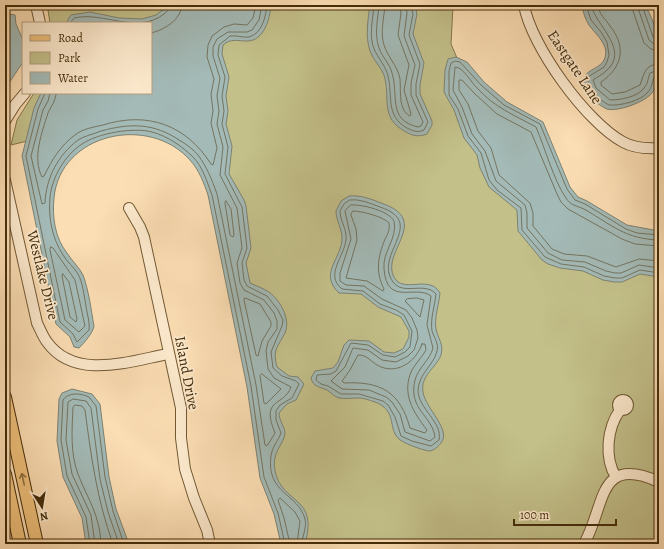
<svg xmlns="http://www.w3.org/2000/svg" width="664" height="549" font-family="Alegreya,serif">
<rect width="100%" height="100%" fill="#fcdeb4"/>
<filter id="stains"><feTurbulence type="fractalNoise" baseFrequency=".005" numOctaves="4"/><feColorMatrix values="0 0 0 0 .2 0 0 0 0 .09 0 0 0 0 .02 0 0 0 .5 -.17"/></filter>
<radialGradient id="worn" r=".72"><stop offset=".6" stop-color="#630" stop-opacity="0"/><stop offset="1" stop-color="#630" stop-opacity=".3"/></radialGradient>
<!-- green -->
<polygon fill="#c3c08a" stroke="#84764a" points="52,5 453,5 451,44 513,189 659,243 659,544 285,544 200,126 153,110 11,145 17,120 34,93 151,93 151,23 50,23 48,10"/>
<!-- water -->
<g fill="#a3bab7" stroke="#7d8272">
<path d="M 169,5 L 271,5 C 270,19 264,41 247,41 C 237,41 231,38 223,45 L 222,54 L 229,77 L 226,96 L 228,111 L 226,124 L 232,146 L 229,174 L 244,200 L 246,206 L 251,248 L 246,263 L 250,283 C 256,286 263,288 269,292 C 280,300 291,319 285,333 C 278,347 272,349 277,367 L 289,376 L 298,377 L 304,384 L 296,400 L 287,404 L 279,413 C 279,420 285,428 285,433 C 284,445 271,452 275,471 C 282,505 319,495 305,544 L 281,544 L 274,514 L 260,478 L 247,387 L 208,195 C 204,183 199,170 190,160 C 149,114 60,133 54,198 C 52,217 55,238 67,253 C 72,261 79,267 83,275 C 89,291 91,310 94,326 C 93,333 84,343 79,348 L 74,347 L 70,337 L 56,324 L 22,156 L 34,108 L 41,93 L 151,93 L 151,23 L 66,23 L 71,15 L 90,12 L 119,18 L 142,19 L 156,15 Z"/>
<path d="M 370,5 L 415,5 L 417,14 L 413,34 L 424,63 L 420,85 L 420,94 L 432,121 L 432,125 L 427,134 C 419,137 413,136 406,132 C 379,118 391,98 384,75 C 381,67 373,60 370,51 C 365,36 368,20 370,5 Z"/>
<path d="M 582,5 L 645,5 C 650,14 654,23 657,33 C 660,48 661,81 652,93 C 645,102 618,112 607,109 C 595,104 582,89 585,76 C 589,69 600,68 604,60 C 611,46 596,35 589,25 C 585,19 583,12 582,5 Z"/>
<polygon points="9,14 15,15 16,24 23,40 23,62 5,89 5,17"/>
<polygon points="456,57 467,62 484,82 507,102 543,122 570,187 578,197 587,201 627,225 659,231 659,277 640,274 622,282 614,282 603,280 583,271 560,268 548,264 542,260 518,231 517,210 489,187 480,168 477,155 464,138 454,110 444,92 445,70 448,59"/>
<path d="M 349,196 C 362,195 370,199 381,203 C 435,221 376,254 396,280 C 406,292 430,275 440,293 C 439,304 434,318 436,329 C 438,339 444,344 441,355 C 436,368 420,376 423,392 C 425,408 452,430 441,443 C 438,447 433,451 429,451 C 422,450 402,443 398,438 C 388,428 397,410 375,402 C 369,400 364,398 358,398 C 352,398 345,399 339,398 C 334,397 331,392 327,390 C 320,387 313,387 311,378 L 315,371 L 333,368 L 338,362 L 344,345 L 349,340 L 369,341 L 384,352 L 394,353 L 403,349 L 409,337 L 409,331 L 401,317 L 378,307 L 361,294 L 339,293 C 318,273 342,259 342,238 C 342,229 336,220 336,211 L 341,201 Z"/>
<polygon points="72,389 92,394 100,404 109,477 116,509 129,544 86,544 82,518 63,477 57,441 59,399 62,393"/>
</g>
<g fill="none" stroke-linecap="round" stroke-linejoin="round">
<!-- shore -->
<g stroke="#747460" stroke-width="1">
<path d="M 267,5 C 266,16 262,34 249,37 C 243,38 237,35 230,36 L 219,45 L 218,55 L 225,77 L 222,96 L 224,111 L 222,124 L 228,147 L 225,174 L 242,207 L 247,248 L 242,263 L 244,280 L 247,286 L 267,296 L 278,310 L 283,320 L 282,326 L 271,352 L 273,368 L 282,376 L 296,381 L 299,384 L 292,398 L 280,405 L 276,411 L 276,420 L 281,433 C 278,441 272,447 271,456 C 266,494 298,493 305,519 C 307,528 302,536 302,544"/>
<path d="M 374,5 C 373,20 368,37 375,51 C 379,59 386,67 388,76 C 393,95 385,116 407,128 C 413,131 418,133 424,130 L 428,122 L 416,95 L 416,84 L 420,64 L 409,35 L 413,14 L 411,5"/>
<path d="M 379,5 C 378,19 374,34 379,48 C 382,57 390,64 392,73 C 399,95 387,120 418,127 L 421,126 L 423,122 L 411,95 L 411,83 L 415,65 L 404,36 L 407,13 L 406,5"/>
<path d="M 385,5 C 384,19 380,32 384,45 C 388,58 398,66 400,79 C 401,90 398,110 410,116 L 411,114 L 404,90 L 409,65 L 398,35 L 401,13 L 400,5"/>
<path d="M 586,5 L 591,20 L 601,32 L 607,42 L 609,55 L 607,62 L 604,67 L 588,77 C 587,89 599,100 609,105 C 620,106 641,101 648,92 C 652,88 652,82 654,77 L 659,75"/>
<path d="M 591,5 C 595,25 631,50 606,71 C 602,75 597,77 593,80 L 596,88 L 610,100 C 620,100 638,97 644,88 C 648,84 648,78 650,73 L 659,70"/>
<path d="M 598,5 C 599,15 605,18 610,26 C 627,47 622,68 601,82 L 601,85 L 612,94 L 625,92 L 640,85 C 644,74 645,64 659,64"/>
<polyline points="631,5 644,43 651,49 659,51"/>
<polyline points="637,5 649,40 654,44 659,44"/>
<polyline points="642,5 653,37 659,39"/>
<path d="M 70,23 L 74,18 C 103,11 137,35 164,14 C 167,11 170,10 171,5"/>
<path d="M 151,33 C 164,30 181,20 182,5"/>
<path d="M 45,93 L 38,109 L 26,156 L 60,322 L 73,334 L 77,342 L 89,330 C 90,322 87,314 86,306 C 84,296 83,283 78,274 C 74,267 67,262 63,255 C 52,238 48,217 50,197 C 52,177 65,155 82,144 C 98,133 134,127 152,132 C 167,136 182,146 193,157 C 203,167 207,182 212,195 L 251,386 L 264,477 L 278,513 L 285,544"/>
<path d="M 50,93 L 48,101 L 43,110 L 31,156 L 42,204 L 45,203 C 46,178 58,155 78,140 C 84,136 94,134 101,131 C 130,123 154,123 179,140 C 186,144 193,149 198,155 C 207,167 212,180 217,194 L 256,385 L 265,445 L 267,446 L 275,433 C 260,397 284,407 291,387 L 274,378 L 268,369 L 266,351 L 268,342 L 277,329 L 277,321 L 274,313 L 264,300 L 244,290 L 240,283 L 237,263 L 242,248 L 237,208 L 220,175 L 223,147 L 217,124 L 219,111 L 217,96 L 220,78 L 213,56 L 213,47 L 217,39 L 228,32 L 247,32 L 252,30 L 259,20 L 262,5"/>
<path d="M 56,93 C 56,101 51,106 48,113 C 42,132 32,158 42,177 L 44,176 C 52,160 60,146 75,135 C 82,129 94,127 103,125 C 148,111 186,125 211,164 L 213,165 L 217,148 L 211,123 L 213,111 L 211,94 L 214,79 L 207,57 L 208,45 L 212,36 L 224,27 L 234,24 L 247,25 L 253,18 L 256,5"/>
<path d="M 350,200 C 361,199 369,203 380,207 C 428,223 373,254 393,282 C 403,296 425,281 436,294 C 435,305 430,319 432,331 C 434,338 439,343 437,351 C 434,365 419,373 418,390 C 418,409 443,422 439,440 L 431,446 L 412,441 L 401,436 L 395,417 L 388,405 L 383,401 L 359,394 L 341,394 L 328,386 L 321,384 L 316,380 L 317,375 L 331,374 L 336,371 L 351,343 L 368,345 L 383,355 L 395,357 L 405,352 L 410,347 L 412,331 L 404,315 L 396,310 L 380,304 L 363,291 L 342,289 C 324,275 345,256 346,239 C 347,229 340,221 340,211 L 344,204 Z"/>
<polygon points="226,201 231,209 234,235 233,237 230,235 225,203"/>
<path d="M 351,205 C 362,204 389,211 394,221 C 398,238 382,252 384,269 C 387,307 415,284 431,296 L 427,325 L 433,348 C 430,360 418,368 415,380 C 408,410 432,415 435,437 L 430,441 L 405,432 L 400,414 L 392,402 L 386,397 L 369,390 L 342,389 L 331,381 L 345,367 L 353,348 L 368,350 L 382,360 L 396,362 L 408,356 L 414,350 L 418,338 L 417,330 L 412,318 L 406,310 L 382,299 L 364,286 L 346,285 L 340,281 L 340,273 L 351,239 L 345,211 Z"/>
<path d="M 353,211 C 362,211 384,217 389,223 C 390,229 388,234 385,239 C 378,257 375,271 384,289 L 383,291 L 367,281 L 346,278 L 357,240 L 356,229 L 351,215 Z"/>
<polyline points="659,235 637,233 626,229 585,204 575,200 567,189 540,124 504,105 481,85 460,62 455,61 451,63 449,71 449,95 458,109 468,136 481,153 489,180 497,190 521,208 522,230 545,257 561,264 584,267 604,276 615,278 622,278 640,270 659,273"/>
<path d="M 659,240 C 625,239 612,225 584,209 C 577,206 570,205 566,198 C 554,181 545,148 536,127 C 514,115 494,107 477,88 C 471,82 463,67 455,67 L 453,90 L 462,107 L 472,134 L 485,151 L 496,181 L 525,205 L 527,213 L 527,228 L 548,253 L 562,260 L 585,262 L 606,271 L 615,273 L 621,273 L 639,265 L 659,268"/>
<polyline points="659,246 635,244 622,239 568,209 561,202 557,194 531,132 497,114 474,93 462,80 459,80 459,90 468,104 478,131 491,148 499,175 530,203 533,213 533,226 552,249 564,254 587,256 616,267 639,259 659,261"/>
<polygon points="51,247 53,248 75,280 85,326 79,332 65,320 50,250"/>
<polygon points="63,274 69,282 77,319 76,322 70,317 62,276"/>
<polygon points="245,298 260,304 271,322 271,326 262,341 258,356 256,355 244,300"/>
<polygon points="417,298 424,300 420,317 405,301 407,299"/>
<path d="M 422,344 L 425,344 L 426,350 C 422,357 416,363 412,370 C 401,393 413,412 427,430 L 425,433 L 410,428 C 400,392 381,381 344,383 L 342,381 L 350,370 L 358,355 C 367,355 369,360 377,365 C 396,376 416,362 422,344 Z"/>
<polygon points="262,374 281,389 266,404 264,403 260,376"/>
<path d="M 90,544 L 86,517 L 67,476 L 61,440 L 63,400 C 68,392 81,393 89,397 L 96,406 L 105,477 L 113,511 L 124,544"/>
<polyline points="95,544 91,515 72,474 66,440 68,402 73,399 86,401 91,408 100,479 108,512 119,544"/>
<path d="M 101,544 C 100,515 88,500 78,474 C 70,453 72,429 73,407 L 75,405 L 82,406 L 85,410 C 91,456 97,500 113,544"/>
<polyline points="290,544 284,518 278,500 280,498 295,512 300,521 297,544"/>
</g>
<!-- minor casing -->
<g stroke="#725934" stroke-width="12">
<g id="minor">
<polyline points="36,5 40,23"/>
<path d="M 524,5 C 531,46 587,123 623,142 C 634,148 646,149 659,148"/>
<polyline points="5,121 15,105 25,93"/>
<path d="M 5,180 L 37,323 C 40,329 43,337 47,342 C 75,381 130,361 168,354"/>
<polyline points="129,208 140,227 144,237 181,408 181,438 185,469 194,498 207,530 210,544"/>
<circle cx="623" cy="405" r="5"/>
<path d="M 616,477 C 604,458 607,428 620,410"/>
<path d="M 584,544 C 606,505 597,454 659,482"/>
</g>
</g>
<!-- major casing -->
<g stroke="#442d0a" stroke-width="14">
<g id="major">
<polyline points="5,397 37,544"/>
<polyline points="5,474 20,544"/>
</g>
</g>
<!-- minor -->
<use href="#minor" stroke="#fdeace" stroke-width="10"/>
<!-- major -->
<use href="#major" stroke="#eebf7a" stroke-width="12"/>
</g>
<!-- one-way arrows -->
<defs><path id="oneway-shaft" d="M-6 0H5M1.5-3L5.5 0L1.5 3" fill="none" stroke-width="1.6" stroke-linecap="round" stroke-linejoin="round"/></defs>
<use stroke="#906f3c" href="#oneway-shaft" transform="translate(23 479) rotate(-102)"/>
<g text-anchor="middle" stroke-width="3.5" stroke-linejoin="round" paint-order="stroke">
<!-- street labels -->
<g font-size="15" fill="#442d0a" stroke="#fdeace">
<text transform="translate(575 67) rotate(56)" y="5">Eastgate Lane</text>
<text transform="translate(43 275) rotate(76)" y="5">Westlake Drive</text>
<text transform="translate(187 373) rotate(79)" y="5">Island Drive</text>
</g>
</g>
<!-- margin -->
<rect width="664" height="549" fill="none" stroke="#fcdeb4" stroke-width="20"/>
<rect x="6" y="6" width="652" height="537" fill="none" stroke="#442d0a" stroke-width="2"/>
<rect x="10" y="10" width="644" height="529" fill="none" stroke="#442d0a"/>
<!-- legend -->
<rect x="22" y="22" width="130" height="72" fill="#fdeace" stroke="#b39e80"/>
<rect x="30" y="35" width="20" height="6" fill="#eebf7a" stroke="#b39e80"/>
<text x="58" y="42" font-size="12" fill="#442d0a">Road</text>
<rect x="30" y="52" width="20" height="12" fill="#c3c08a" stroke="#b39e80"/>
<text x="58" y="62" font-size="12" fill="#442d0a">Park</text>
<rect x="30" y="72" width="20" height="12" fill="#a3bab7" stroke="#b39e80"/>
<text x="58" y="82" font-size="12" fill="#442d0a">Water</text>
<!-- north arrow -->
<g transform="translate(42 507) rotate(168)" stroke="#fdeace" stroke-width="3" paint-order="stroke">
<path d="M0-3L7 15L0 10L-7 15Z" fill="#442d0a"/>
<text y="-6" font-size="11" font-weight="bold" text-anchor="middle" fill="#442d0a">N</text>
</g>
<!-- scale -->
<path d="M514 519v6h102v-6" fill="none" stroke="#442d0a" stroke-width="2"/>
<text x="520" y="519" font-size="12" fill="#442d0a" stroke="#fdeace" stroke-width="3" paint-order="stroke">100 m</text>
<rect width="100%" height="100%" filter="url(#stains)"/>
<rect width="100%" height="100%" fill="url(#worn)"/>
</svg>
